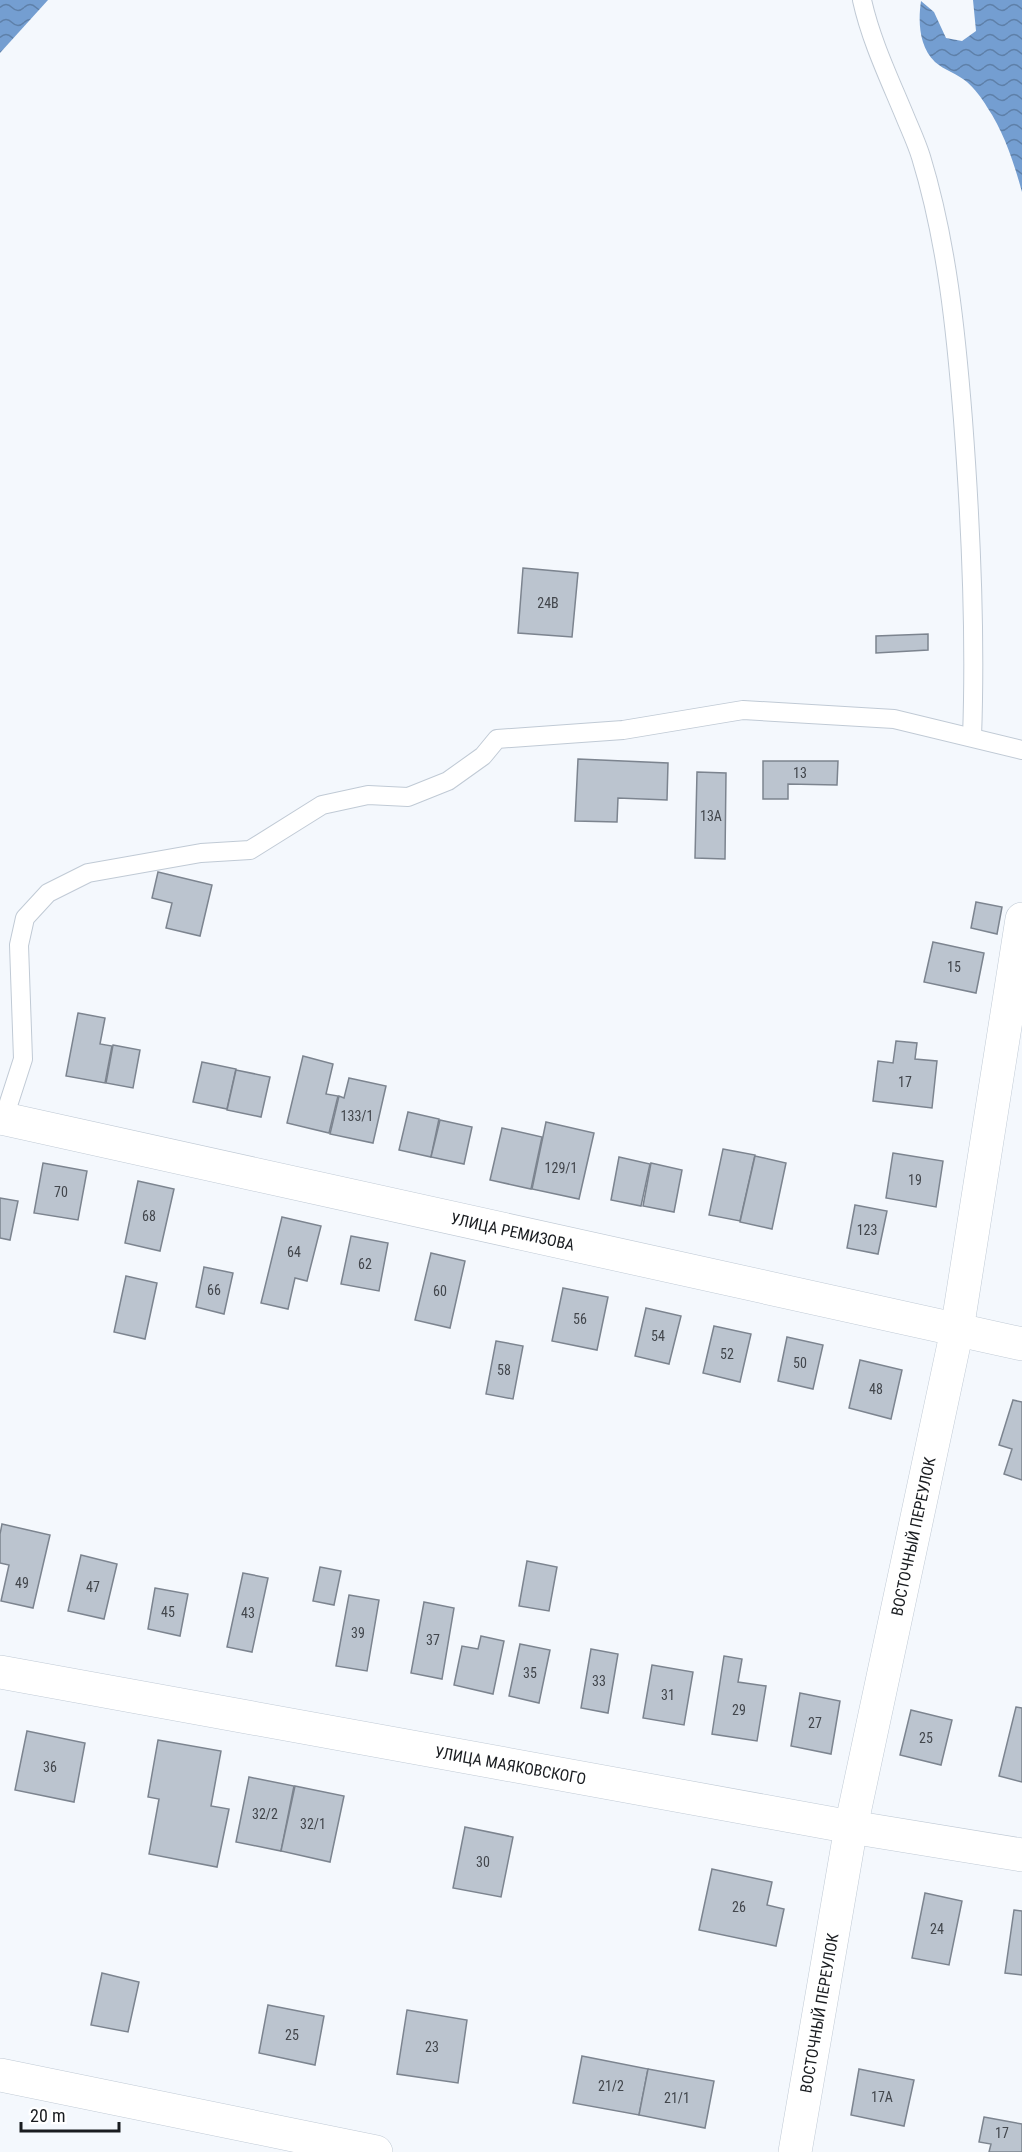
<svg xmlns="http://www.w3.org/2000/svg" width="1022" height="2152" font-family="'Roboto Condensed',sans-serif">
<defs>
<pattern id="water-waves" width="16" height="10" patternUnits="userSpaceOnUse" patternTransform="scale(1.5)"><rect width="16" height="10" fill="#749ed1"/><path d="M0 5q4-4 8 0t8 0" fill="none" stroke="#5e80a9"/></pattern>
</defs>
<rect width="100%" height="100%" fill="#f4f8fd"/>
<!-- water -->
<g fill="url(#water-waves)">
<polygon points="0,0 48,0 0,53"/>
<path d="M 973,0 L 1022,0 L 1022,192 C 1014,163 1004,132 987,107 C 982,98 974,88 967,82 C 958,74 944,70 935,62 C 919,46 918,22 921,1 L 934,12 L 946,38 L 962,41 L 976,31 Z"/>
</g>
<!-- building -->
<g fill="#bbc4cf" stroke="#7c848f" stroke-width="1.5">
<polygon points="523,568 578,573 572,637 518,633"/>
<polygon points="928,634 928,650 876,653 876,636"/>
<polygon points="578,759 668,763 667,800 618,798 617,822 575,821"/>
<polygon points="763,761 838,761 837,785 788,784 788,799 763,799"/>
<polygon points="697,772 726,773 725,859 695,858"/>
<polygon points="158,872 212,885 200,936 166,928 172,903 152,898"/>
<polygon points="976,902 1002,907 997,934 971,928"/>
<polygon points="933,942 984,953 976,993 924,982"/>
<polygon points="78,1013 105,1018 100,1044 112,1046 105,1083 66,1076"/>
<polygon points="896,1041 917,1043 915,1059 937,1061 932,1108 873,1101 878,1061 893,1063"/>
<polygon points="113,1045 140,1050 133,1088 106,1083"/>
<polygon points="303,1056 333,1064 326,1094 338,1096 329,1133 287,1123"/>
<polygon points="202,1062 236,1069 227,1109 193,1102"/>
<polygon points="236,1070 270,1077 261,1117 227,1110"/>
<polygon points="349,1078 386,1086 373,1143 330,1134 339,1096 344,1098"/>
<polygon points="408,1112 439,1119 431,1157 399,1150"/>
<polygon points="440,1120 472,1127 464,1164 431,1157"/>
<polygon points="546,1122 594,1133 579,1199 532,1189"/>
<polygon points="502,1128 542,1137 531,1189 490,1180"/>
<polygon points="723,1149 755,1155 740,1221 709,1215"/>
<polygon points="893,1153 943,1161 936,1207 886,1198"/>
<polygon points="755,1156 786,1163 772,1229 740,1222"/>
<polygon points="619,1157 650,1164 641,1206 611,1200"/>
<polygon points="43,1163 87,1171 78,1220 34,1213"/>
<polygon points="651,1163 682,1170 674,1212 643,1206"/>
<polygon points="138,1181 174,1189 160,1251 125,1243"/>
<polygon points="0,1198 18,1201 10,1240 0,1238"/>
<polygon points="855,1205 887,1211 878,1254 847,1248"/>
<polygon points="282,1217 321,1226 307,1281 295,1278 288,1309 261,1303"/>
<polygon points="351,1236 388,1243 379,1291 341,1284"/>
<polygon points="431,1253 465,1261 450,1328 415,1320"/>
<polygon points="204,1267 233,1273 224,1314 196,1307"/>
<polygon points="126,1276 157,1283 145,1339 114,1332"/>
<polygon points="563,1288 608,1297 597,1350 552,1341"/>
<polygon points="646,1308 681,1316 669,1364 635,1356"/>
<polygon points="714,1326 751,1334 740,1382 703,1373"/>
<polygon points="787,1337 823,1345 813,1389 778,1381"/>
<polygon points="496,1341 523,1346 513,1399 486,1394"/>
<polygon points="860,1360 902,1370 891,1419 849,1408"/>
<polygon points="1013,1400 1022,1402 1022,1480 1004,1474 1012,1449 999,1445"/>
<polygon points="2,1524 50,1535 33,1608 1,1601 9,1565 0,1563 0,1534"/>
<polygon points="81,1555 117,1564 104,1619 68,1611"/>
<polygon points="527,1561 557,1567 549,1611 519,1606"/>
<polygon points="320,1567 341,1571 334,1605 313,1601"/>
<polygon points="243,1573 268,1578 252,1652 227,1647"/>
<polygon points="155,1588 188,1594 180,1636 148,1629"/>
<polygon points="349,1595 379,1600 367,1671 336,1666"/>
<polygon points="424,1602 454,1608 442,1679 411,1673"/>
<polygon points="481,1636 504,1641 493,1694 454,1685 462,1646 478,1649"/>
<polygon points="520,1644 550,1650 539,1703 509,1696"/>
<polygon points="591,1649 618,1654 608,1713 581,1708"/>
<polygon points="724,1656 742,1659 738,1682 766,1686 757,1741 712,1734"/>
<polygon points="652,1665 693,1672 684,1725 643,1718"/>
<polygon points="800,1693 840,1701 831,1754 791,1746"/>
<polygon points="1016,1707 1022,1708 1022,1782 999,1776"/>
<polygon points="911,1710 952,1720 941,1765 900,1755"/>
<polygon points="27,1731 85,1743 74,1802 15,1790"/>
<polygon points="158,1740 221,1751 211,1806 229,1809 217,1867 149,1854 159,1799 148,1797"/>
<polygon points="249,1777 294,1786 281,1851 236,1842"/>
<polygon points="295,1786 344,1796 330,1862 281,1851"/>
<polygon points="465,1827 513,1837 501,1897 453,1888"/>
<polygon points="712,1869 772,1882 767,1905 784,1909 776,1946 699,1930"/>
<polygon points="925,1893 962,1901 949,1965 912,1958"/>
<polygon points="1014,1910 1022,1911 1022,1975 1005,1973"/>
<polygon points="102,1973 139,1982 128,2032 91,2025"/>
<polygon points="268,2005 324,2016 315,2065 259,2053"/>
<polygon points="407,2010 467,2020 458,2083 397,2074"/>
<polygon points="582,2056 648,2069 639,2115 573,2103"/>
<polygon points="648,2069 714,2081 705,2128 639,2115"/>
<polygon points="859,2069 914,2080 904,2126 851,2115"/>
<polygon points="984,2117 1022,2124 1022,2152 989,2152 991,2144 979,2142"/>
</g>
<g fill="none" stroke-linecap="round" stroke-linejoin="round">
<!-- lane casing -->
<g stroke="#c0cad5" stroke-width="20">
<g id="lane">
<path d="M 862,0 C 871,41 890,80 906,119 C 911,131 917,144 921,157 C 947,242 956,332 963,420 C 971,526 976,631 972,737"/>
<polyline points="2,1124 23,1059 19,945 25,918 48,893 88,873 201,853 250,850 322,805 368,795 408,797 448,781 483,756 497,739 623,730 743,710 894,719 1022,750"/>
</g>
</g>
<!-- street casing -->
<g stroke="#c0cad5" stroke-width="34">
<g id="street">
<path id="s1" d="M 5,1119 L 1022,1344"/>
<path id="s2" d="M 0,1672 L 851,1827 L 1022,1855"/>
<polyline points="0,2075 376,2152"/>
<path id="s3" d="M 795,2152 L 851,1827 L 957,1330 L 1022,919"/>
</g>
</g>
<!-- lane -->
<use href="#lane" stroke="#fff" stroke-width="18"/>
<!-- street -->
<use href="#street" stroke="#fff" stroke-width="33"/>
</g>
<g text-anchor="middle" stroke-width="6" stroke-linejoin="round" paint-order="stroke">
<!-- number labels -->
<g font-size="14" fill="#42464c">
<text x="548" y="608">24В</text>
<text x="800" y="778">13</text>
<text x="711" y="821">13А</text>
<text x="954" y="972">15</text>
<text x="905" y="1087">17</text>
<text x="357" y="1121">133/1</text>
<text x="561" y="1173">129/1</text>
<text x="915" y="1185">19</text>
<text x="61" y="1197">70</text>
<text x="149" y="1221">68</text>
<text x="867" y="1235">123</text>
<text x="294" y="1257">64</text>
<text x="365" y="1269">62</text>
<text x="214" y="1295">66</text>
<text x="440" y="1296">60</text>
<text x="580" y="1324">56</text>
<text x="658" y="1341">54</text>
<text x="727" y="1359">52</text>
<text x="800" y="1368">50</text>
<text x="504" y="1375">58</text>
<text x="876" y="1394">48</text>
<text x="22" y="1588">49</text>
<text x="93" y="1592">47</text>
<text x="168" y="1617">45</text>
<text x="248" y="1618">43</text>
<text x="358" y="1638">39</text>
<text x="433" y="1645">37</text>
<text x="530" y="1678">35</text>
<text x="599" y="1686">33</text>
<text x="668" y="1700">31</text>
<text x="739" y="1715">29</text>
<text x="815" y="1728">27</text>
<text x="926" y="1743">25</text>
<text x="50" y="1772">36</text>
<text x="265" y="1819">32/2</text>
<text x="313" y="1829">32/1</text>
<text x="483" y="1867">30</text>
<text x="739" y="1912">26</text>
<text x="937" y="1934">24</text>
<text x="292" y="2040">25</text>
<text x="432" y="2052">23</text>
<text x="611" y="2091">21/2</text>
<text x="882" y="2102">17А</text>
<text x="677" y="2103">21/1</text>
<text x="1002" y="2138">17</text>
</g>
<!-- street labels -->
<g font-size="16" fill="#191c20" stroke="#fff">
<text dy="6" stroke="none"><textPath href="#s1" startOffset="520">УЛИЦА РЕМИЗОВА</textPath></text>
<text dy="6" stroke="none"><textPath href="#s3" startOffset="627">ВОСТОЧНЫЙ ПЕРЕУЛОК</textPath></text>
<text dy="6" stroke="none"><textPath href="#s2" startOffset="519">УЛИЦА МАЯКОВСКОГО</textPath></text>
<text dy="6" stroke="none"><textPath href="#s3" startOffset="141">ВОСТОЧНЫЙ ПЕРЕУЛОК</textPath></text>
</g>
</g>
<!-- scale -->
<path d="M21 2122v9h98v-9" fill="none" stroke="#191c20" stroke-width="3"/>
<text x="30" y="2122" font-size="18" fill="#191c20" stroke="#ffffff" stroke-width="4.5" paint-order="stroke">20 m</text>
</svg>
